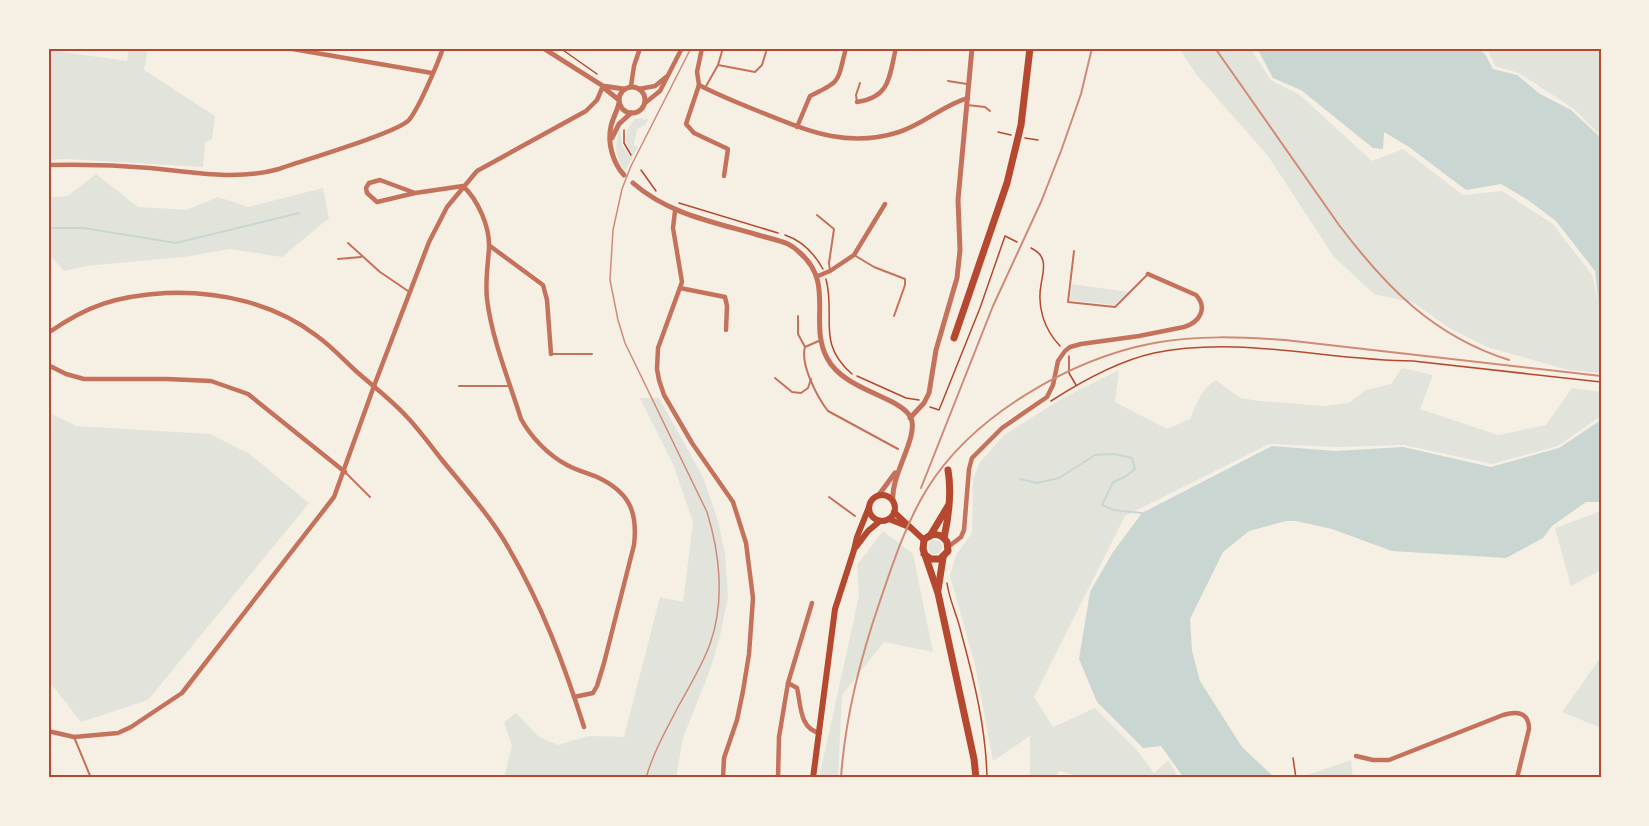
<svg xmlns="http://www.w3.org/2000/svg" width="1649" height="826" font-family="'Golos Text',sans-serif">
<rect width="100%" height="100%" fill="#f6efe4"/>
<!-- green -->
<g fill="#e2e4dc">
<polygon points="129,48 148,48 144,70 215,116 212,139 205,143 203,167 65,159 48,160 48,50 127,61"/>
<polygon points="1179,48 1250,48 1271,80 1300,95 1372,161 1403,149 1463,195 1502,191 1553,224 1592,275 1601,315 1601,373 1568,370 1487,347 1449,328 1414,303 1374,294 1334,257 1268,156 1196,74"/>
<polygon points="1487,48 1601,48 1601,136 1574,109 1519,73 1495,66"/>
<path d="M 643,118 L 643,120 L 647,118 L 648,120 L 645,125 L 637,129 L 634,145 L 638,147 L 625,171 C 615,158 614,144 620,128 L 622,145 L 630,156 L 632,153 C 622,139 624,132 635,119 Z"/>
<polygon points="96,174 138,207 187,210 218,197 248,207 323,188 329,218 282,257 231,249 184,257 86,266 64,271 53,258 48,258 48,197 68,196"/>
<polygon points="1072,284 1128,292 1114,305 1070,300"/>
<path d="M 1402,368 L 1433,375 L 1420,409 L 1498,435 L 1546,425 L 1572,388 L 1601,392 L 1601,416 L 1558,446 L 1492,464 L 1404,445 L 1336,447 L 1269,444 L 1125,516 L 1034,697 L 1053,727 L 1095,708 L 1136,749 L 1154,773 L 1168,760 L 1179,778 L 1085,778 L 1059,771 L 1056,778 L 1030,778 L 1030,736 L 993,761 L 975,665 L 950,576 L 956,555 L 972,533 L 973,479 L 980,462 L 1004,435 L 1063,398 L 1119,370 L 1115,402 L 1167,429 L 1190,419 C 1196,404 1202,388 1216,380 L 1240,398 L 1260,401 L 1324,406 L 1349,403 L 1366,390 L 1391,384 Z"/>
<polygon points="640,398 659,398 703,477 718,521 725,554 728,597 720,636 711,667 683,738 676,778 504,778 512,746 504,722 516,713 539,737 558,745 588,736 624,737 660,597 683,602 693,522 673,464"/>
<polygon points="48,412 76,426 210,434 251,455 309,503 148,700 81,722 48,680"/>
<polygon points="1601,511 1601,570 1571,586 1555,528"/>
<polygon points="883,531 913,554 933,652 884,642 842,695 838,778 819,778 859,596 857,565"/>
<circle cx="935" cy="547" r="7"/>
<polygon points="1601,657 1601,728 1562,712"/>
<polygon points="1351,760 1353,778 1298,778"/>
</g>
<!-- water -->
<g fill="#c9d6d2">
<polygon points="1257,48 1476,48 1485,54 1493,69 1517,75 1540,94 1571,110 1601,138 1601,326 1595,271 1556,221 1528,200 1501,184 1466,190 1409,147 1384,132 1383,149 1373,148 1301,90 1273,78"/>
<polygon points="1601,420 1601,502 1586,502 1552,526 1543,538 1506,558 1392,551 1332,529 1296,521 1286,521 1249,531 1223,552 1190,619 1192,651 1200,681 1242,747 1275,778 1184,778 1161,746 1143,748 1097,702 1079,659 1090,592 1113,552 1142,513 1272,446 1335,451 1403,447 1491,467 1559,448"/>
</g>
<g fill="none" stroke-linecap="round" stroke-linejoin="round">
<!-- stream -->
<g stroke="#c9d6d2" stroke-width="2">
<polyline points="48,228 84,228 176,243 299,213"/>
<polyline points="1020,479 1037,483 1059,478 1095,455 1114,454 1132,458 1135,469 1125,477 1113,482 1102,505 1113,510 1142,513"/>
</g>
<!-- path -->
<g stroke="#b5482f" stroke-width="1.5">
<polyline points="560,48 597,74"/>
<polyline points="624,130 624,143 631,155"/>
<polyline points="998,132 1011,135"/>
<polyline points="1025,138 1038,140"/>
<polyline points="641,170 656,191"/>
<polyline points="679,203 778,233"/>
<path d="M 785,235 C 803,241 814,253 823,269"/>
<path d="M 1031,248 C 1037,251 1042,255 1043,261 C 1045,269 1042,277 1041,285 C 1037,307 1044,329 1060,346"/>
<path d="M 826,279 C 836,317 816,343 852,374"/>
<polyline points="1069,356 1069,373 1076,385"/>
<polyline points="857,376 906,398 919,400"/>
<path d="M 1051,401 C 1082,381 1118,361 1154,353 C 1240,335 1327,361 1413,361 L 1601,382"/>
<polyline points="930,407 939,410 980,308 1005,236 1017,242"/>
<path d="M 947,583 C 949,599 957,615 961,632 C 974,680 986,728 987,778"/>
<polyline points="1293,758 1296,778"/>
</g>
<!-- service -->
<g stroke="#c5725c" stroke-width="2">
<polyline points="718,65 755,72 762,65 766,52"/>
<polyline points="948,81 967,84"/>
<polyline points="705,88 718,65 723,48"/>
<polyline points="857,102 856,95 860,83"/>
<polyline points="967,105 985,107 990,111"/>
<polyline points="817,215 834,229 829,263 830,271"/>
<polyline points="348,243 380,272 408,291"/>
<polyline points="1074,251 1068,302 1115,307 1148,274"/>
<polyline points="854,255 874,267 905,279 905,285 894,316"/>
<polyline points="338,259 361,257"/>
<polyline points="798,316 798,334 805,347"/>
<path d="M 821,340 L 805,347 C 800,364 817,397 828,411 L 898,449"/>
<polyline points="551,354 592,354"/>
<polyline points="775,378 792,392 801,393 808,388 811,379"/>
<polyline points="459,386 510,386"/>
<polyline points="345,472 370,497"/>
<polyline points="829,497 855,516"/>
<polyline points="74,737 91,778"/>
</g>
<!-- minor -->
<g stroke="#c5725c" stroke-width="4.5">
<polyline points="287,48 432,73"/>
<path d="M 702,48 L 697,72 L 699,85 C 718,95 738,103 758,111 C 806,130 846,149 899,132 C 924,124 943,105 968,98"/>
<polyline points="699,85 686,124 694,133 728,149 724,176"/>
<polyline points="631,86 634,66 640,48"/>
<polyline points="639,89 655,86 666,77"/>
<path d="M 857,102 C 891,97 889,76 896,48"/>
<polyline points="645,103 660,91 682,48"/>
<path d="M 797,127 L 810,96 C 842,81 837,82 846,48"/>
<path d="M 48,165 C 82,164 116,165 150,168 C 192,172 237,181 279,169 C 301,161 397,133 409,120 C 419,108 438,63 443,48"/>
<path d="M 415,193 L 380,180 L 369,183 L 366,188 L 367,193 L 377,202 L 415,193 L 463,186 C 478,200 490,227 489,248 C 488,265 485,281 487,299 C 492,340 509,380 521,419 C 531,437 548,455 567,465 C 576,470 587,473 597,477 C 629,492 638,511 634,545 L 604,663 L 597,686 L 593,693 L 574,697"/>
<polyline points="675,211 673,228 682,282 658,348 657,369 659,380 664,395 692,443 733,502 746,543 753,598 749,654 743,691 737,720 724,758 723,778"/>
<polyline points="490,246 543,285 547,300 551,354"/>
<polyline points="818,276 830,271 854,255 885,204"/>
<polyline points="680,288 725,297 727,306 726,330"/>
<path d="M 48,333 C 88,305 117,296 166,293 C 219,291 274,303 317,336 C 331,346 344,360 357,372 C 374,387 393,401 408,418 C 420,431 431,446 442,460 C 464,487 491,517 508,547 C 542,605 564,664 584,727"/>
<polyline points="48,365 66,374 84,379 167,379 211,381 248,394 345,472"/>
<path d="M 948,547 L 961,537 L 964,530 L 969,469 L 972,458 L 1002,428 L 1047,397 L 1053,385 L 1058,361 L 1065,351 L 1070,347 L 1081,344 L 1139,336 L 1184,327 C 1200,322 1208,308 1196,295 L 1148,274"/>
<path d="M 812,603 L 788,683 L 797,688 C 801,704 799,729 820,733"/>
<polyline points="48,731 74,737 118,733 131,727 182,693 334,497 374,386 429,242 447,207 477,171 586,111 597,100 603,86"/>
<path d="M 1356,756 L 1373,760 L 1389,760 L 1503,715 C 1517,711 1529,712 1529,729 L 1517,778"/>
<polyline points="778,778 779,737 788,683"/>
</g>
<!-- tertiary -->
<g stroke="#c5725c" stroke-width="5">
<polyline points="543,48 603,86 624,89"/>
<circle cx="632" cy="100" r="13"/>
<polyline points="604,88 619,100"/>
<path d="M 619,103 C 617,111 613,118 611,126 C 607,143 613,163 624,175"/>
<polyline points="612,138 619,124 631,113"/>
<path d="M 633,183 C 668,214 714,222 758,235 C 768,238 779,240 788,244 C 792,246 796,249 799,252 C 836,283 808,322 827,358 C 845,392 901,396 911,418 C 919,437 890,476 893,501"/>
<polyline points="910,418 924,403 929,393 936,350 957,278 960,250 958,200 972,48"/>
<polyline points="878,496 895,473"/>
</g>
<!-- secondary -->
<g stroke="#b5482f" stroke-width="6">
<circle cx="882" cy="508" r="13"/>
<polyline points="894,512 924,540"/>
<polyline points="889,519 909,527"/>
<polyline points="856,547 868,531 880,521"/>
<polyline points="813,778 835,609 854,550 857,537 869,507"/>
</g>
<!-- trunk -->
<g stroke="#b5482f" stroke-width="7">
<polyline points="954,338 1007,183 1021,125 1030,48"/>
<polyline points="930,536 948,506"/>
<path d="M 944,538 C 949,515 952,493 948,470"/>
<path d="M 924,554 L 931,559 L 940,559 L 948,551 L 947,542 C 941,533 932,532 924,540 L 923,549 L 938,593 L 974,759 L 976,778"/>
<polyline points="938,590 943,558"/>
</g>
<!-- tram -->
<path stroke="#cf8b77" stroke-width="1.5" d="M 646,778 C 653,753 666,730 678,707 C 689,687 702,666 710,644 C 725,602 720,554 707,512 L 625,343 L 618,320 L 610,280 L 613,230 L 622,189 L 631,166 L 691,48"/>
<!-- rail -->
<g stroke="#cf8b77" stroke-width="2">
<path d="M 1215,48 L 1339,225 C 1386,287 1433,336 1509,360"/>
<polyline points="921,488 993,306 1041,202 1061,151 1081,94 1092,48"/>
<path d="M 841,778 C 845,717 860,659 880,601 C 893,563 906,523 927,489 C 972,416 1070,359 1154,343 C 1198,335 1241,337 1285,340 L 1601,376"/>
</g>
</g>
<!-- border -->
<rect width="1649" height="826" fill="none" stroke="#f6efe4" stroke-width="99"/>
<rect x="50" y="50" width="1550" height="726" fill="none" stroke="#b5482f" stroke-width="2"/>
</svg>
